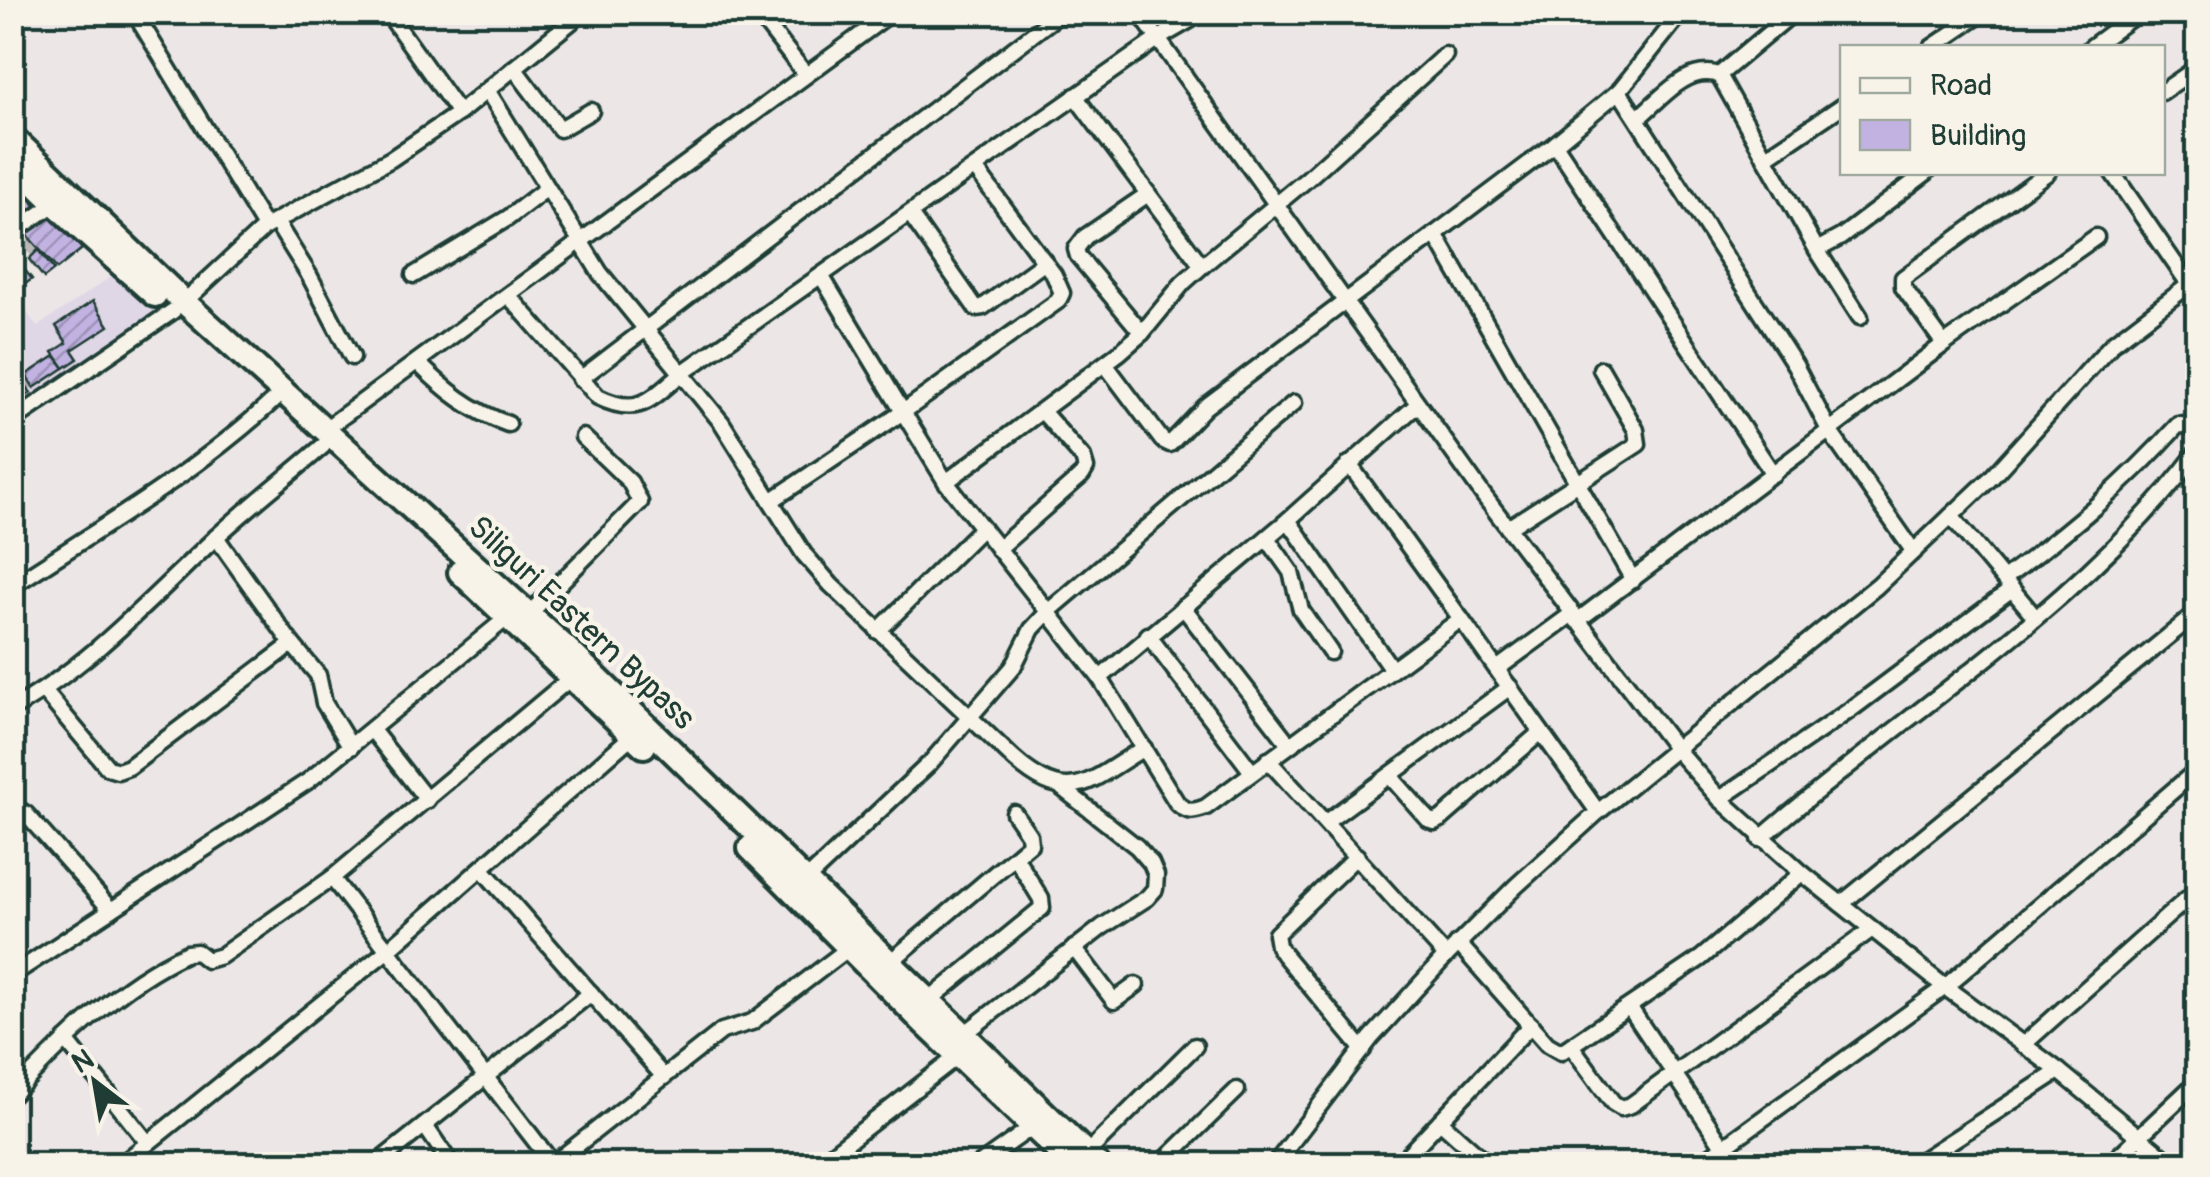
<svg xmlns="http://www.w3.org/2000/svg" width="2210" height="1177" font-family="Pangolin,sans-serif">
<defs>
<pattern id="building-hatch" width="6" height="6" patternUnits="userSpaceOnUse" patternTransform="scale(2.5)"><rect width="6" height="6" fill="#c2b2e2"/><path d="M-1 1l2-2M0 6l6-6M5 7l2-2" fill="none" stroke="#9d92b8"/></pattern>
</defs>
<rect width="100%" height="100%" fill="#ece6e7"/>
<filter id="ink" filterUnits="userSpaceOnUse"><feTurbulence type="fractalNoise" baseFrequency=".01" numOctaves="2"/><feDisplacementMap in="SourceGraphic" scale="20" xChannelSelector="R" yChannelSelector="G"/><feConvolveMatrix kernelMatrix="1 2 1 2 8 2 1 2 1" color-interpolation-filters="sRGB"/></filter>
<g filter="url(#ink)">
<!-- built -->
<polygon fill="#dfd6e6" points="115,274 156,313 13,410 13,302 18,299 37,327"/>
<!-- shadow -->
<g fill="#0003">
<polygon points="50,216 70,256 42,277 29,262 33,258 24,248 12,256 12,244 25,238"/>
<polygon points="92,304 69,350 75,359 27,391 22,383 67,346 56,329"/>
<polygon points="13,342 21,355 12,360 12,342"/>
</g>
<!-- building -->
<g fill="url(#building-hatch)" stroke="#1f3d34" stroke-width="2.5">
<polygon points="12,185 17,190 22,186 38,210 12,227"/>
<polygon points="51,213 82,249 57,269 26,234"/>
<polygon points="38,250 54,270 44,278 29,259"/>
<polygon points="12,254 32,279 12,294"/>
<polygon points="93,301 109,326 72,350 78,359 64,368 53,352 67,343 56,326"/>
<polygon points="55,356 64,368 34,388 26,375"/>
<polygon points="22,379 31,393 12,404 12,384"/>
</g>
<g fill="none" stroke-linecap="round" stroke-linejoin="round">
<!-- minor casing -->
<g stroke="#1f3d34" stroke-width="21">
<g id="minor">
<polyline points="134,12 265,227"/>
<polyline points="387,12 459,113"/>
<polyline points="757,12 806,75"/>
<polyline points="1139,12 1484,496 1675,748 1720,799 1802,873 1945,987 2059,1071 2172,1164"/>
<polyline points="1931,48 1984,12"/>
<polyline points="2090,48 2139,12"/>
<polyline points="514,68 560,129 591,111"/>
<polyline points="1719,75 1817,250 1841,237 1927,172"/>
<path d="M 487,90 L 600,273 L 722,423 L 804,554 L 831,585 L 1014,759 C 1070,809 1090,780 1144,748"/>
<polyline points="1619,91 1682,12"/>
<polyline points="2162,92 2198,67"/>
<polyline points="1075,96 1202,266"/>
<path d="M 1638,118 C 1661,99 1687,64 1719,75 L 1794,12"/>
<polyline points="1555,144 1773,474"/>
<polyline points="1765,158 1842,106"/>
<path d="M 975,168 L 1054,275 L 1062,293 L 1058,301 L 903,412 L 946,482 L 1100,678 L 1177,803 C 1188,813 1193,812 1206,807 L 1461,619 L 1598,812"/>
<polyline points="2112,172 2189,284"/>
<polyline points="910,214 976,308 983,307 1045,262"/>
<polyline points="276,222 309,275 352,357"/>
<polyline points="12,233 56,203"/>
<polyline points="1435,234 1633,580"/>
<polyline points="1817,250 1860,317"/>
<polyline points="414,275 508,218 547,188"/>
<path d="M 508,295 L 598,397 C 639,417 650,400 682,373 L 1159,38 L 1204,12"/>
<polyline points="184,302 265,227 391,159 459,113 583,12"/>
<polyline points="1142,333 1078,256 1076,249 1085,237 1148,194"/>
<polyline points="1944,344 1903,287 1903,278 2048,172"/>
<path d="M 417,362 C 445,390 471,411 508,424"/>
<polyline points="1105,364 1162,440 1170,444 1205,407 1555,144 1619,91 1795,365 1830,432 1914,552"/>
<polyline points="580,379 1062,12"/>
<polyline points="12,421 173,311"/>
<polyline points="324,430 892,12"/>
<polyline points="1349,464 1461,619"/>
<polyline points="946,482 1119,353 1142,333 1183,283 1202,266 1306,180 1445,55"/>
<polyline points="771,501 903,412 822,277"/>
<polyline points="1951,516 2035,617"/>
<polyline points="1288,520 1391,668"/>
<polyline points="1508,528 1638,444 1636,430 1601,369"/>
<polyline points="1267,538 1291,572 1301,610 1330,652"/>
<polyline points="998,549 1082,475 1086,468 1083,458 1042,411"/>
<path d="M 2004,579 C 2070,530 2123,486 2178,425 L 2198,426"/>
<path d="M 12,586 C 102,527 195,473 274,400"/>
<polyline points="1183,607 1289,744"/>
<polyline points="529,614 640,502 630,482 583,437"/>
<polyline points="1577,621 1944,344 2096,237"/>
<polyline points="878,631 982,528"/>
<polyline points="1148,635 1252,772"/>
<polyline points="292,644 318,675 324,703 351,747"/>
<polyline points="1497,669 1572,614"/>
<polyline points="1100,678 1288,520 1418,404"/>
<polyline points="44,691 108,768 118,771 129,767 292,644 216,537"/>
<path d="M 12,709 C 89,666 148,601 212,541 C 247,508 286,478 323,446"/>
<polyline points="372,730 427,800"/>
<polyline points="1268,760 1446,956"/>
<polyline points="1390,776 1428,819 1434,822 1441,819 1541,732"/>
<polyline points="1720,799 1853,708 2012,589"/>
<polyline points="12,815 21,811 26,814 111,910"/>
<polyline points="1326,822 1510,687"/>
<path d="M 1760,839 C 1906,711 2080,608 2198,451"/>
<polyline points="1357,856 1276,934 1278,946 1284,955 1363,1050"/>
<polyline points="482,869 664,1077"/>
<polyline points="332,878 553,1164 722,1031 752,1022 849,948"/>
<polyline points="805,881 930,763 1013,667 1032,629 1050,610 1294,403"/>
<polyline points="1841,904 2198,612"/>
<polyline points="1458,943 1547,1044 1561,1052 1701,958 1802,873"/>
<polyline points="1074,948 1114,1001 1136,985"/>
<polyline points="889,963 1030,844 1029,835 1014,813"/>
<polyline points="12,975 308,781 508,617"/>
<polyline points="927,1002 1042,908 1041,899 1016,858"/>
<polyline points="1630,1008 1735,1164"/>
<polyline points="963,1035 1102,927 1147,898 1155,889 1156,875 1151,863 1137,847 1062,788"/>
<polyline points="66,1040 148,1143"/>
<polyline points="2023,1045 2198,889"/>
<polyline points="1572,1047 1613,1103 1621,1108 1631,1105 1872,929"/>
<path d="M 12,1095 C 64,1040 118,985 187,953 L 197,952 L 207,960 L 221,956 L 332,878 L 572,677"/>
<polyline points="1440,1121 1488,1164"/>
<polyline points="425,1126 451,1164"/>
<polyline points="1086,1154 1195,1046"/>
<polyline points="122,1164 388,950 633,735"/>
<polyline points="376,1164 591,993"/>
<polyline points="819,1164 959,1055"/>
<polyline points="980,1164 1032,1127"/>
<polyline points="1161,1164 1237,1090"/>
<polyline points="1275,1164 1371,1038 1446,956 1516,886 1598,812 1877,586 1992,477 2113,343 2198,278"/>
<polyline points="1399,1164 1531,1025"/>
<polyline points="1700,1164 1945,987 2198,769"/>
<polyline points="1916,1164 2059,1071"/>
<polyline points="2110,1164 2198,1081"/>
</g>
</g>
<!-- primary casing -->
<g stroke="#1f3d34" stroke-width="30">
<g id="primary">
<polyline points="12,137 184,302 568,650 1097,1164"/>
<polyline points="12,161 78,226 155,295"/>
<polyline points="460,572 644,746"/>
<polyline points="750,848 923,1022 1072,1164"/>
</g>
</g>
<!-- minor -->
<use href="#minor" stroke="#f7f3e8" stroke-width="14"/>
<!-- primary -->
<use href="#primary" stroke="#f7f3e8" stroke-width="22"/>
</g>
</g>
<g text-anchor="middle" stroke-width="9" stroke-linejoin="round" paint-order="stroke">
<!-- street labels -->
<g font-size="32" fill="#1f3d34" stroke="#f7f3e8">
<text transform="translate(582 622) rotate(43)" y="11">Siliguri Eastern Bypass</text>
</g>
</g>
<!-- margin -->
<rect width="2210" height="1177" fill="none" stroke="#f7f3e8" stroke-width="50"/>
<rect x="25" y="25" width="2160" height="1127" fill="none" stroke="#1f3d34" stroke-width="4" filter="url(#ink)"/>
<!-- legend -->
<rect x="1840" y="45" width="325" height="130" fill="#f7f3e8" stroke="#a1aaa0" stroke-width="2.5"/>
<rect x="1860" y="78" width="50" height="15" fill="#f7f3e8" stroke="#a1aaa0" stroke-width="2.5"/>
<text x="1930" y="95" font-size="30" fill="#1f3d34">Road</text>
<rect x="1860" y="120" width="50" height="30" fill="#c2b2e2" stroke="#a1aaa0" stroke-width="2.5"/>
<text x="1930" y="145" font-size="30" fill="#1f3d34">Building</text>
<!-- north arrow -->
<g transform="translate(95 1082) rotate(329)" stroke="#f7f3e8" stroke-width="8" paint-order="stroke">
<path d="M0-8L18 38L0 25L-18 38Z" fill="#1f3d34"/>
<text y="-15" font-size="28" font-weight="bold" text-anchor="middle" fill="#1f3d34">N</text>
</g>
</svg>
